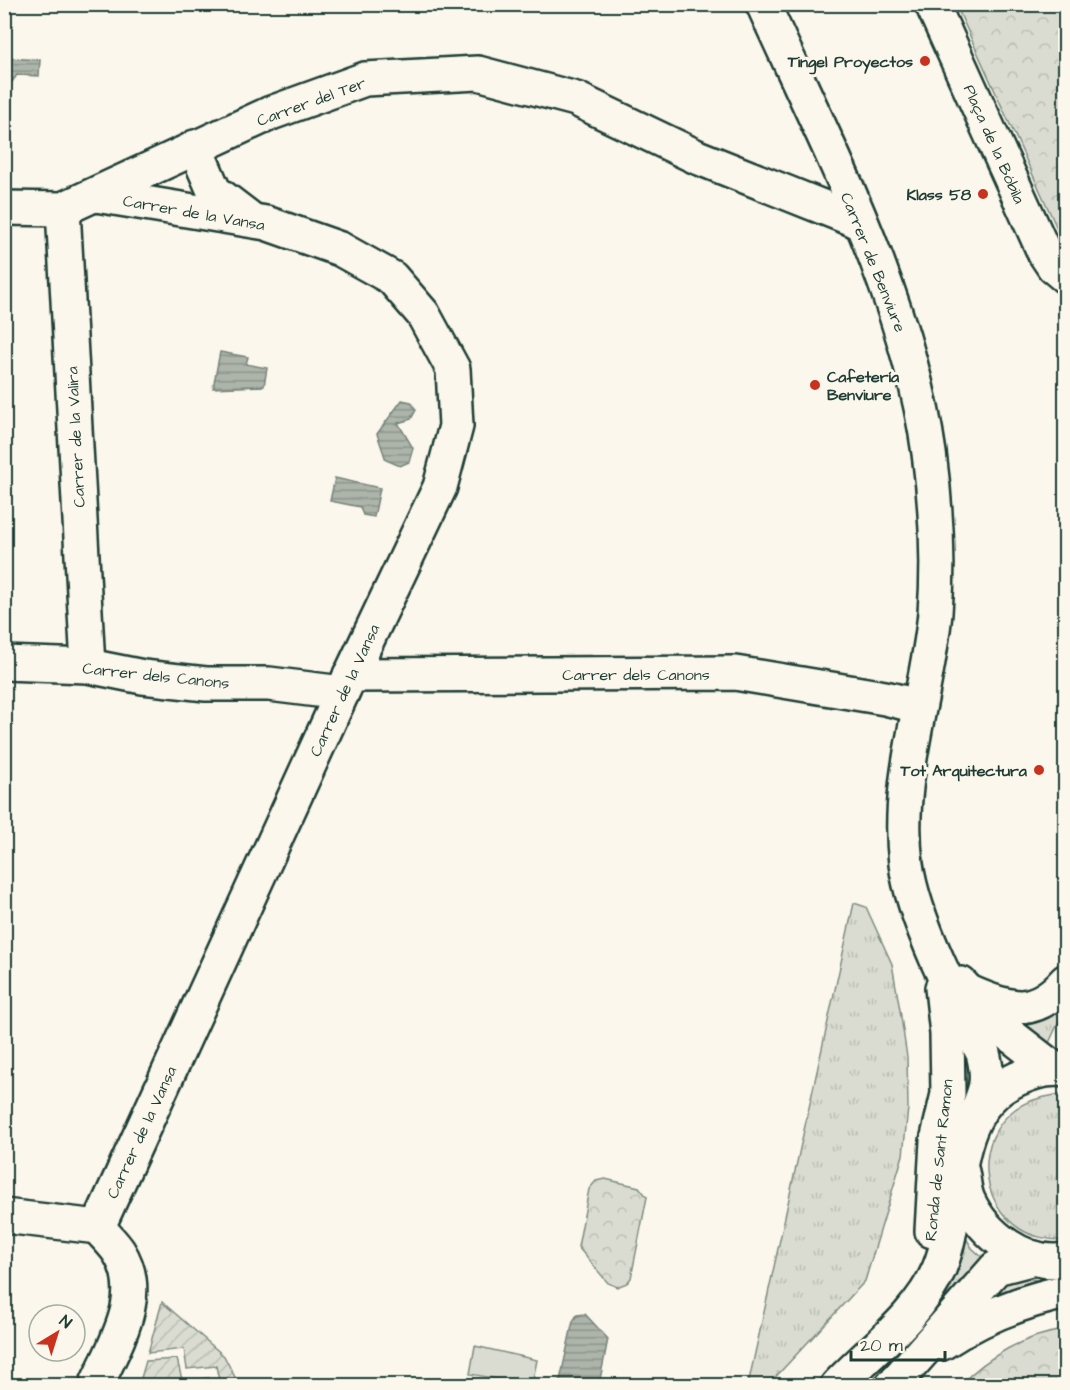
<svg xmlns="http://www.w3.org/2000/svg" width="1070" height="1390" font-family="'Architects Daughter',sans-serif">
<defs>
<pattern id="grass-tufts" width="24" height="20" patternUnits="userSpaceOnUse" patternTransform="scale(1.5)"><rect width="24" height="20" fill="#dbdcd1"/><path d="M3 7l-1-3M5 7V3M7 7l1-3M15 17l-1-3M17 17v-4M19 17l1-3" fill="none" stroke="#bcbeb4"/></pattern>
<pattern id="forest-crowns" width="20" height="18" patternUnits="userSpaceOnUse" patternTransform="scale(1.5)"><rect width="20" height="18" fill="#dbdcd1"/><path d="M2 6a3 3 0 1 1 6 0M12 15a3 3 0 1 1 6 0" fill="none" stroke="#bcbeb4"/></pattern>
<pattern id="garden-furrows" width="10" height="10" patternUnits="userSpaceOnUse" patternTransform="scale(1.5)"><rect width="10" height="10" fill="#dbdcd1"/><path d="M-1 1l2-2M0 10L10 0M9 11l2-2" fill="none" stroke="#bcbeb4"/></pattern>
<pattern id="water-rules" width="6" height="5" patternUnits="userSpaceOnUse" patternTransform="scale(1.5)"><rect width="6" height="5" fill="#adb4aa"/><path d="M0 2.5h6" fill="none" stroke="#8c948b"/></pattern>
</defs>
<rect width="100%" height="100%" fill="#fbf7ec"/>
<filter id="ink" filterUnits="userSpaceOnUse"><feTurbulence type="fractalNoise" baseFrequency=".0167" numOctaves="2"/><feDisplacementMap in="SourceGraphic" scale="12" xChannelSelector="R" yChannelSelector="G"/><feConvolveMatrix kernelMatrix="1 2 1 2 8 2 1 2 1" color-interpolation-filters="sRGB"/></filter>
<g filter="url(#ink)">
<!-- grass -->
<g fill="url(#grass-tufts)" stroke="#7d8c82" stroke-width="1.5">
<polygon points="854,903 866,907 892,964 900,1010 907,1057 908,1108 903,1155 865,1281 768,1385 748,1385"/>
<polygon points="1062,998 1060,1019 1048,1045 1010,1021"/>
<polygon points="954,1024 972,1051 973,1086 952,1113"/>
<path d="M 1062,1094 L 1066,1095 L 1065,1241 C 1049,1239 1034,1238 1020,1229 C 979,1203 975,1140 1014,1110 C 1028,1099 1045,1097 1062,1094 Z"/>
<polygon points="964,1235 972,1248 984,1259 908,1344 902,1335"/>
<polygon points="1011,1276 1058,1283 981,1307"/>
</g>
<!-- forest -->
<g fill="url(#forest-crowns)" stroke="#7d8c82" stroke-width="1.5">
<polygon points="956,5 1065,5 1065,246"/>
<polygon points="605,1179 639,1187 647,1197 631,1278 627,1283 617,1287 608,1283 578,1247 589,1189 596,1181"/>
<path d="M 1065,1330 L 1065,1385 L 960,1385 C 988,1356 1025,1335 1065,1330 Z"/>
</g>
<!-- garden -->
<g fill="url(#garden-furrows)" stroke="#7d8c82" stroke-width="1.5">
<polygon points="162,1302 224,1356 239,1385 220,1385 216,1366 187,1369 184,1349 148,1353"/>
<polygon points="177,1359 182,1380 209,1378 210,1385 139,1385 146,1361"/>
</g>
<!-- pitch -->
<polygon fill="#dbdcd1" stroke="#7d8c82" stroke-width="1.5" points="475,1346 537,1360 532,1385 470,1374"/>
<!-- water -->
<g fill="url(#water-rules)" stroke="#74847b" stroke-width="1.5">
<polygon points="8,58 40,60 39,76 17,75 12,82 6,82"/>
<polygon points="220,352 248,357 246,364 267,368 264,386 213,388"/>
<polygon points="402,400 411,402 416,410 411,419 398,423 413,448 409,462 400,466 386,460 377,434"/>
<polygon points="335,478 380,488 374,517 363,515 360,507 330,501"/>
<polygon points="585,1314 608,1339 599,1385 559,1385 573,1321 577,1315"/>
</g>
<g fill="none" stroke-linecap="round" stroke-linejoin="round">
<!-- minor casing -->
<g stroke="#1f3d34" stroke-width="38">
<g id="minor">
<path d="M 763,4 C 828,148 907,296 929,453 C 936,505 939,561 935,613 C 927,697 895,779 906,864 C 913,919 957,1004 983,1053 C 990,1081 986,1090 975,1116"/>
<polyline points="932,4 1044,252 1054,267 1066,277"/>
<polyline points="195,147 214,191 248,217"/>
<path d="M 96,195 L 266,223 L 340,249 L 392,278 L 423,314 L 453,369 L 456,426 L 440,487 L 342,693 L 98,1227 C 104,1235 113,1243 119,1252 C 147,1296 114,1345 96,1386"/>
<polyline points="4,208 63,209 271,113 365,79 478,73 576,99 697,157 860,222"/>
<polyline points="63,209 88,666"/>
<polyline points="4,663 88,666 143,677 206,684 269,684 342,693"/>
<polyline points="350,675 735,673 885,698 918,706"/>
<polyline points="961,984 1001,1028 1054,1069"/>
<path d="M 971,993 C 1010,1010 1034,1017 1066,981"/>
<path d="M 962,1172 C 964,1181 964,1191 968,1200 C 984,1235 1025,1267 1066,1260"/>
<polyline points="4,1216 98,1227"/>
<polyline points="932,1231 937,1141 948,1094 947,1034 942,988"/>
<path d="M 942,1343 C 980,1318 1021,1301 1066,1292"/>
<path d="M 837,1386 C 871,1350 919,1316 939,1269 C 965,1207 945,1110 1017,1079 C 1032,1072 1049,1067 1066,1070"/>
<polyline points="892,1386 996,1268 1034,1258"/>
</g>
</g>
<!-- minor -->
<use href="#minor" stroke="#fbf7ec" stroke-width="33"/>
</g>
</g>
<!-- markers -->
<g fill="#c8321e" stroke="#fbf7ec" stroke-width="2">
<circle cx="925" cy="61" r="6"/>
<circle cx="983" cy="194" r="6"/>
<circle cx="815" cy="385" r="6"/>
<circle cx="1039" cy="770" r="6"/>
</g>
<g text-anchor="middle" stroke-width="6" stroke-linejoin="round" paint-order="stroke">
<!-- poi labels -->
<g font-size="16" font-weight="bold" fill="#1f3d34" stroke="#fbf7ec" text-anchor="end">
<text x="913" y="67">Tingel Proyectos</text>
<text x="971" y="200">Klass 58</text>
<text x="827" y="382" text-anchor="start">Cafetería<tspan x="827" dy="18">Benviure</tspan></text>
<text x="1027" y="776">Tot Arquitectura</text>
</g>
<!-- street labels -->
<g font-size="16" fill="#1f3d34" stroke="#fbf7ec">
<text transform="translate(311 101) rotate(-20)" y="6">Carrer del Ter</text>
<text transform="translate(995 144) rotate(66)" y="6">Plaça de la Bóbila</text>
<text transform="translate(194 212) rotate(10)" y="6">Carrer de la Vansa</text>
<text transform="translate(874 262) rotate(68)" y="6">Carrer de Benviure</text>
<text transform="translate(75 437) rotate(-93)" y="6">Carrer de la Valira</text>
<text x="636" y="680">Carrer dels Canons</text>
<text transform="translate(156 675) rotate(6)" y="6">Carrer dels Canons</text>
<text transform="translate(344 690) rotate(-65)" y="6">Carrer de la Vansa</text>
<text transform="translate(141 1132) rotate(-65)" y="6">Carrer de la Vansa</text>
<text transform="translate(938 1160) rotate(-84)" y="6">Ronda de Sant Ramon</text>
</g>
</g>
<!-- margin -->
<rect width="1070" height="1390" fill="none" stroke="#fbf7ec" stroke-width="24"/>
<rect x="12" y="12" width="1046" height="1366" fill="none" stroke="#1f3d34" stroke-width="2" filter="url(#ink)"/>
<!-- north arrow -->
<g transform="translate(57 1333) rotate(38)"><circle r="28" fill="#fbf7ec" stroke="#a3ada2" stroke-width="1.5"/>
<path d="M0-4.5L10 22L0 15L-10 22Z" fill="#c8321e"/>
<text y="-9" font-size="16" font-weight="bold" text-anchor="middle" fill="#1f3d34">N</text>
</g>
<!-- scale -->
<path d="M851 1351v9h94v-9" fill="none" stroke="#1f3d34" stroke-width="3"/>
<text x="860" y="1351" font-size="18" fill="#1f3d34" stroke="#fbf7ec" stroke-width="4.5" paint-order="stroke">20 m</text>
</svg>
